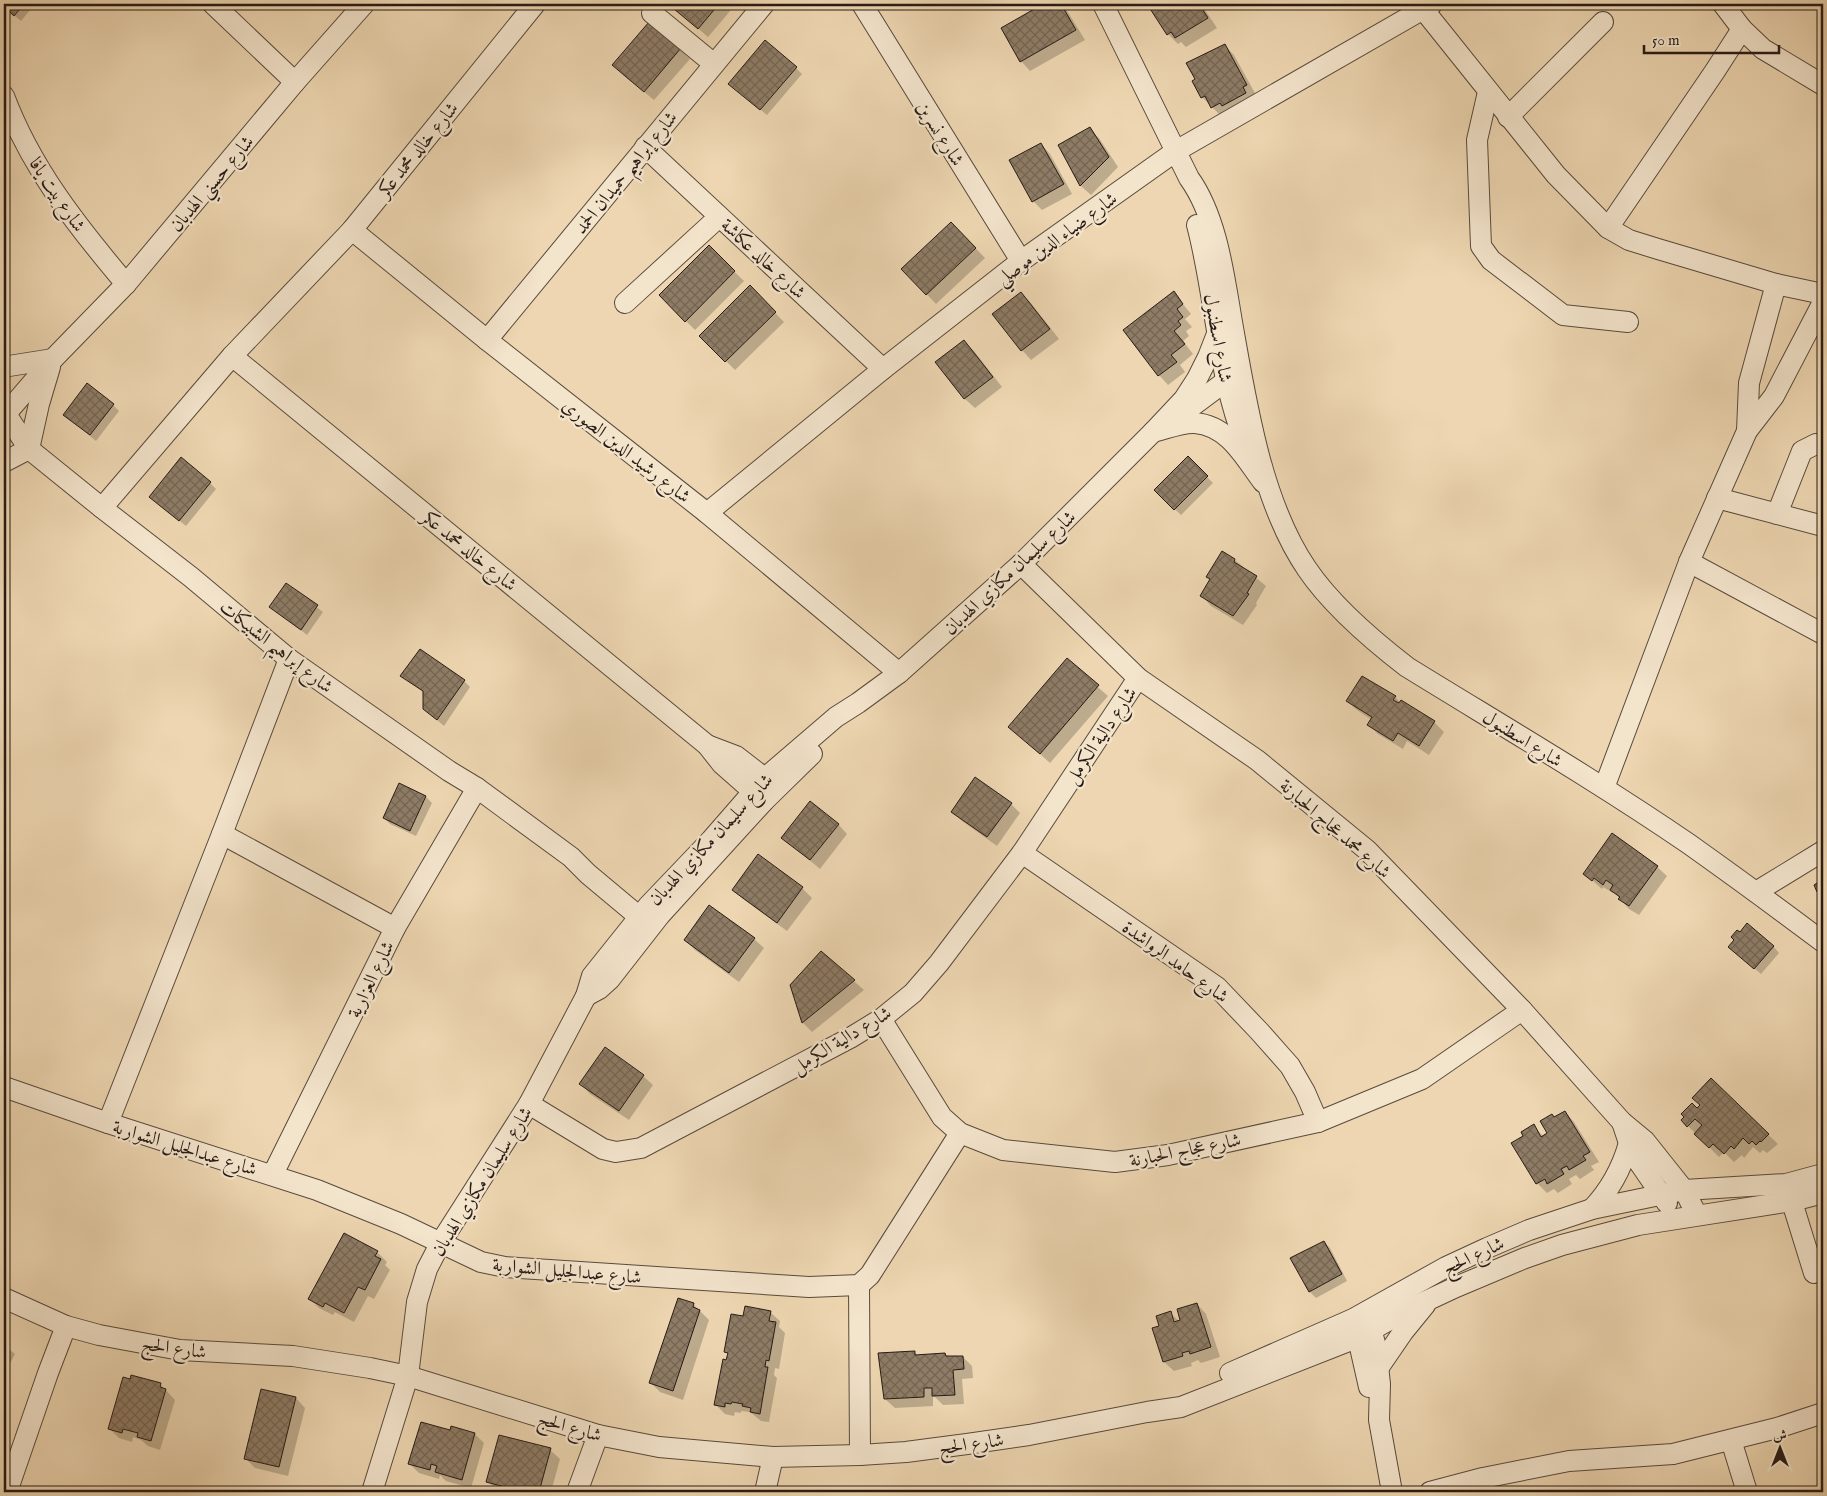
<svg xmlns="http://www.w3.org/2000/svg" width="1827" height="1496" font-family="'IM FELL English',Amiri,serif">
<defs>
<pattern id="building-cross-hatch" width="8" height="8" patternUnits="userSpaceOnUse" patternTransform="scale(1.25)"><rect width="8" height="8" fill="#8e7c66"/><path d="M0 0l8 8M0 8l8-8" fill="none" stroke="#746553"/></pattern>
</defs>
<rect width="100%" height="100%" fill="#edd6b1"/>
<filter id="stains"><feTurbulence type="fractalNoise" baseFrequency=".004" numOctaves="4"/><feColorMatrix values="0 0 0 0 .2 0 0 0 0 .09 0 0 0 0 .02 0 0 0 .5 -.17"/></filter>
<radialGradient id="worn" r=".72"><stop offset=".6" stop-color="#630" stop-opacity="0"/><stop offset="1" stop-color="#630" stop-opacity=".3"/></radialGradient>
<!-- shadow -->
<g fill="#0003">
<polygon points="4,4 35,4 21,21 4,7"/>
<polygon points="670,4 736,4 708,37"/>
<polygon points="1046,4 1063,4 1085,40 1030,71 1021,61 1002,28"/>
<polygon points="1149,4 1201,4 1217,28 1186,47 1181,42 1178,44 1168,34"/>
<polygon points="650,23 690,59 654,100 623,75"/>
<polygon points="1224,45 1234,55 1256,95 1222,117 1202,97"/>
<polygon points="796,68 802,74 767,115 736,90"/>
<polygon points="1089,129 1099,138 1118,167 1091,195 1081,186 1059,145"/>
<polygon points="1041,144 1050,154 1072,194 1042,210 1033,201"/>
<polygon points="961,233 985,258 936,304 903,269"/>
<polygon points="709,247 744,281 695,330 660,295"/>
<polygon points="750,287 784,322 735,370 701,336"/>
<polygon points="1021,293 1031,303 1059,339 1031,360 1022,350 994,314"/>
<polygon points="1174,293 1191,314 1185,319 1192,327 1186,331 1189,336 1183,341 1193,354 1180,365 1185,372 1168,385 1159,375"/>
<polygon points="964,342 974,351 1002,387 975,408 965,399 937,362"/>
<polygon points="113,405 119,411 96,441 64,415"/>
<polygon points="1188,458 1213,483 1181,515 1155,490"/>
<polygon points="210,483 216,489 186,526 157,503"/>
<polygon points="1235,560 1266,586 1256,603 1257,605 1243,625 1211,606 1202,596"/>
<polygon points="286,584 323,612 307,635 271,607"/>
<polygon points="420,651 464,681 470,687 444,726 424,709 424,693 402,676"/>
<polygon points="1067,660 1108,696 1050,763 1010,727"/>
<polygon points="1395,697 1401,703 1402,702 1434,722 1444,732 1429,755 1407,741 1403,749 1378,734 1369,725 1372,720 1357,710 1347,701"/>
<polygon points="400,785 426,797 432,803 416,836 390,824 384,818"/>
<polygon points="1011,804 1020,813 997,846 962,821 952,812"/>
<polygon points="838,824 847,834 820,869 783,838"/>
<polygon points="758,856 802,888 812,898 787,931 743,899 733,890"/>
<polygon points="1657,867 1667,876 1639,915 1629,909 1614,892 1613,893 1603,887 1602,889 1585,874"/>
<polygon points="1823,881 1823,896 1815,885"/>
<polygon points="1740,934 1773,946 1779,953 1761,974 1736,953"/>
<polygon points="754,939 764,948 739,982 695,950 685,940"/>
<polygon points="821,952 864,990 812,1032 803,1023 791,985"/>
<polygon points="643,1076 653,1085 629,1120 590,1094 581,1084"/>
<polygon points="1711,1080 1778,1144 1767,1153 1763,1150 1760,1153 1753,1147 1744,1158 1742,1155 1734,1162 1724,1152 1719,1157 1682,1120 1701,1105"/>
<polygon points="1565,1112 1574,1122 1599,1162 1591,1166 1594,1170 1580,1179 1576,1175 1569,1179 1572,1184 1558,1193 1554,1189 1547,1193 1537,1183 1513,1143 1525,1137 1533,1126 1544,1137 1549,1134 1554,1119"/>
<polygon points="1324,1242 1330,1248 1347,1281 1316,1298 1310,1292 1292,1259"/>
<polygon points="377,1252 387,1262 385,1265 390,1270 374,1299 368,1296 354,1322 335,1312 333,1315 319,1308 309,1298"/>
<polygon points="693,1304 709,1320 683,1400 660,1392 651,1383"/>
<polygon points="1197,1304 1206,1314 1220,1357 1201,1363 1198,1360 1191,1363 1192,1366 1174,1371 1164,1362 1154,1329 1161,1327 1170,1313 1179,1321"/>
<polygon points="770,1312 780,1321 779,1327 785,1333 779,1369 775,1368 774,1375 777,1378 769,1422 761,1421 750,1412 741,1411 741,1413 735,1412 734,1416 725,1414 716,1405 727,1361 729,1355 725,1351 744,1318"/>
<polygon points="4,1345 15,1354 4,1375"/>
<polygon points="915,1353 918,1356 945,1354 948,1358 963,1357 972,1366 973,1378 962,1379 964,1404 943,1405 935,1397 933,1397 933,1406 895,1408 885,1399"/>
<polygon points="132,1377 161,1385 175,1400 160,1450 148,1446 141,1440 133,1437 132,1442 119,1438 110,1429"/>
<polygon points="262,1390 296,1398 305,1408 288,1476 255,1468 245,1458"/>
<polygon points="452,1427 475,1434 484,1443 471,1488 446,1481 440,1475 439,1479 419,1473 410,1464 451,1432"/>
<polygon points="550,1450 560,1459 551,1492 500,1492 488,1482"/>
</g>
<!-- building -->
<g fill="url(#building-cross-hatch)" stroke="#281b15">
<polygon points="4,4 24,4 14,16 4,7"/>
<polygon points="668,4 719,4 698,29"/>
<polygon points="1043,4 1061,4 1076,30 1020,62 1001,28"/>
<polygon points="1147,4 1199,4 1208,18 1175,38 1171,32 1167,35"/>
<polygon points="649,22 681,48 644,92 612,65"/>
<polygon points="765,40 797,67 760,110 728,84"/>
<polygon points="1225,44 1247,85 1243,87 1246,93 1222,106 1220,103 1211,108 1205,96 1201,98 1192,81 1195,79 1186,63"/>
<polygon points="1090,127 1109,157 1080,186 1058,145"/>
<polygon points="1041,143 1064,184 1032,202 1009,160"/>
<polygon points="951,222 976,248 926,295 901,269"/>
<polygon points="709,245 735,271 685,322 659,295"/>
<polygon points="750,285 776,312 725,362 699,336"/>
<polygon points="1174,291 1183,304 1177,309 1183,317 1178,321 1181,325 1174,331 1185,344 1171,355 1177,362 1158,376 1123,330"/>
<polygon points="1021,292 1050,329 1021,351 992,314"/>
<polygon points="964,340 993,377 964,399 935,362"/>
<polygon points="87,383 114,404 90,435 63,415"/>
<polygon points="1188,456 1208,476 1174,510 1154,490"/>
<polygon points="181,457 211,482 179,521 149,497"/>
<polygon points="1222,551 1235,559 1234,562 1257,576 1247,593 1249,594 1233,616 1200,596 1210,579 1206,577"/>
<polygon points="286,583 318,605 301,630 269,607"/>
<polygon points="420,649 465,680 437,720 423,709 423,691 400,676"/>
<polygon points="1067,658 1099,685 1040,754 1008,727"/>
<polygon points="1362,676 1396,696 1393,700 1399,703 1401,700 1435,721 1419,746 1398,733 1393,741 1367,725 1372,717 1346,701"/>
<polygon points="975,777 1012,803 987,837 951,812"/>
<polygon points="399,783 426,796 410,831 383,818"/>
<polygon points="810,801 839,824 810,860 781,838"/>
<polygon points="1612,833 1658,866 1629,906 1618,899 1620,897 1610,890 1613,885 1606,880 1603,885 1594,878 1592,881 1583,874"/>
<polygon points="758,854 803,887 777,923 732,890"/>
<polygon points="1823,879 1823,888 1817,892 1814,885"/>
<polygon points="709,905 755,938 729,973 684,940"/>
<polygon points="1747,923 1774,946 1754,969 1728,947 1734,940 1731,937 1737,930 1740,932"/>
<polygon points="821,951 855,980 802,1023 790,985"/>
<polygon points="605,1047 644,1075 619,1111 579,1084"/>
<polygon points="1711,1078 1769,1134 1761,1142 1760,1141 1756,1145 1752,1141 1749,1144 1743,1138 1734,1149 1731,1146 1724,1154 1713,1144 1709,1148 1694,1134 1702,1125 1695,1119 1687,1127 1681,1120 1684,1117 1681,1114 1692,1103 1697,1108 1700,1105 1692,1098"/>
<polygon points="1565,1111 1590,1152 1583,1156 1586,1160 1569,1170 1567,1166 1561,1169 1564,1174 1547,1184 1545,1179 1536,1184 1511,1143 1523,1136 1521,1132 1534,1124 1541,1137 1547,1133 1540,1121 1552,1114 1554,1117"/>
<polygon points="344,1233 378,1251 375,1256 381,1259 365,1290 358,1287 344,1313 325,1303 323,1307 308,1299"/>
<polygon points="1324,1241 1342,1274 1309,1292 1290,1258"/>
<polygon points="678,1298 694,1303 693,1307 700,1310 673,1391 649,1383"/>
<polygon points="1197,1303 1211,1347 1190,1354 1189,1351 1182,1353 1183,1356 1163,1362 1152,1328 1159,1326 1156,1316 1171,1311 1174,1322 1180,1320 1177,1309"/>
<polygon points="745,1306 771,1311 769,1321 776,1322 769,1361 766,1360 765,1367 768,1367 760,1414 750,1412 751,1408 742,1406 743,1404 732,1402 731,1404 725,1403 725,1407 714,1405 723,1359 726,1360 728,1353 724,1352 731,1314 743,1316"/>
<polygon points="4,1344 9,1347 4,1358"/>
<polygon points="915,1351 915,1355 945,1353 946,1356 963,1356 964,1369 953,1370 955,1395 932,1396 932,1388 924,1388 924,1397 884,1399 878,1353"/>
<polygon points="131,1375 161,1383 160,1387 166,1389 151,1441 137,1437 138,1433 123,1429 122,1433 108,1429 123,1377 130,1379"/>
<polygon points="261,1389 296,1397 279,1467 244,1459"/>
<polygon points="421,1422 450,1430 451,1426 475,1433 462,1480 435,1472 437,1466 431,1464 430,1470 408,1464"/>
<polygon points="499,1435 551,1448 539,1492 524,1492 486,1482"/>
</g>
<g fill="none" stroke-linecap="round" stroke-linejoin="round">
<!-- minor casing -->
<g stroke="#594a3c" stroke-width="22">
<g id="minor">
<polyline points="213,4 295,82"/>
<polyline points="862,4 1021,261"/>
<path d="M 1103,4 L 1189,178 C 1217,217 1224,275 1232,322 C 1246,401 1261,502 1307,569 C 1332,606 1372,640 1407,667 C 1501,725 1597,781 1689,844 C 1734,876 1779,909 1823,942"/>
<polyline points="1723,4 1742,29"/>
<polyline points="1423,9 1556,175 1608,228 1629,240 1658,249 1776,284 1823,294"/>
<polyline points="652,13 714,64"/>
<polyline points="1488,92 1477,140 1481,246 1491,260 1563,315 1628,322"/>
<path d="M 4,96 C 31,168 77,226 126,284"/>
<polyline points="1508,117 1603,22"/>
<polyline points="645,147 883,369"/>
<path d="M 1197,225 C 1216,297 1217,374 1246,445"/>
<polyline points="1608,228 1715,71 1742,29 1763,49 1823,85"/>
<polyline points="352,230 487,340 707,513 899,673"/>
<polyline points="625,303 719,217"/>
<polyline points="487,340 764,4"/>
<polyline points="232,356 707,745 722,764 764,801"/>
<polyline points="4,365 9,366 53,359"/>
<polyline points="4,411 29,449 102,508 191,577 289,659 449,771 477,788 571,857 588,874 649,925"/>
<polyline points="4,416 53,359 126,284 295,82 364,4"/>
<polyline points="1175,419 1226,381 1231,372"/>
<polyline points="1747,431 1749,383 1776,284"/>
<path d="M 1153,432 C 1166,429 1182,422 1195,423 C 1229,426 1244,457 1263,482"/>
<polyline points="4,462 29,449 39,404 50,367"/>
<polyline points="1717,498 1823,526"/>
<polyline points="102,508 232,356 352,230 535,4"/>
<polyline points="707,513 883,369 1021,261 1176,151 1432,4"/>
<polyline points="1777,514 1802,451 1816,444 1823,446"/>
<polyline points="1689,562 1823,634"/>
<polyline points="1021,564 1138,678 1257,760 1367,850 1522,1010 1622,1122 1645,1141 1684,1190 1697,1215"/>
<polyline points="707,745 736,756 775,786"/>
<polyline points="1604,788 1689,562 1747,431 1774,396 1823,302"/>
<polyline points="222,834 395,928"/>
<polyline points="1022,853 1217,987 1259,1031 1290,1066 1305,1092 1318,1122"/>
<polyline points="1756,892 1823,851"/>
<polyline points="586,996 599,989 610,979 660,915 764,801 812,754"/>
<polyline points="881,1019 942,1117 960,1133 1003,1150 1115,1162 1168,1155 1318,1122 1422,1079 1522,1010"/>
<polyline points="4,1087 108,1123 317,1190 401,1224 481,1262 505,1267 809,1287 859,1285 870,1275 960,1133"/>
<polyline points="529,1104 603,1149 616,1152 641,1148 850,1038 881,1019 913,993 939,963 1022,853 1138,678"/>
<polyline points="1622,1122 1629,1143 1636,1158 1667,1203"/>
<polyline points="108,1123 222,834 289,659"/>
<polyline points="273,1174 395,928 477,788"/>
<polyline points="1788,1189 1814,1273"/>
<path d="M 1592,1209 C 1611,1189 1622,1168 1629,1143"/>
<polyline points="859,1285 860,1455"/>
<polyline points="4,1298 66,1326 99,1335 180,1350 293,1356 370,1368 408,1376 598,1435 659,1447 773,1457 860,1455 906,1452 967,1444 1029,1435 1147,1412 1181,1407 1359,1337 1409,1309 1456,1287 1525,1258 1562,1245 1638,1225 1792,1201 1823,1193"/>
<polyline points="1368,1318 1376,1347 1380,1384 1379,1420 1392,1492"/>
<polyline points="1355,1325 1369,1387"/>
<polyline points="1379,1367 1403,1332 1425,1305"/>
<polyline points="1230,1373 1353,1319 1446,1267 1487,1248 1529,1230 1592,1209 1684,1190 1786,1184 1823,1174"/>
<polyline points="1731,1440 1747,1492"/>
<polyline points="7,1492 48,1373 66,1326"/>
<polyline points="372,1492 408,1376 417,1302 427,1269 441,1242 529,1104 586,996 592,976 648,906 711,840 765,778 836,717 858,703 899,673 1021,564 1153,432 1184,399 1197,379 1208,357 1217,334"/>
<polyline points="577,1492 598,1435"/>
<polyline points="765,1492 773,1457"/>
<polyline points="1430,1492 1483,1478 1569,1461 1673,1454 1777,1428 1823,1413"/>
</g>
</g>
<!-- minor -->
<use href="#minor" stroke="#f3e4cc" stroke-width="20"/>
</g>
<g text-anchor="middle" stroke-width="4.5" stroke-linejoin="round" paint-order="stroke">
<!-- street labels -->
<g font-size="19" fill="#281b15" stroke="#f3e4cc">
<text transform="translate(941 133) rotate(58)" y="7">شارع نسرين</text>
<text transform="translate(417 149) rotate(-51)" y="7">شارع خالد محمد عكر</text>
<text transform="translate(625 172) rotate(-51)" y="7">شارع إبراهيم حميدان الحمد</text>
<text transform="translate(211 183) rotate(-50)" y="7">شارع حسني الهدبان</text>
<text transform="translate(58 194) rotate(56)" y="7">شارع بيت يافا</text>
<text transform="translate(1056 238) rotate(-36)" y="7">شارع ضياء الدين موصلي</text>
<text transform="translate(764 258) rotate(43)" y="7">شارع خالد عكاشة</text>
<text transform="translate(1219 338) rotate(80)" y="7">شارع اسطنبول</text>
<text transform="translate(627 450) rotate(38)" y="7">شارع رشيد الدين الصوري</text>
<text transform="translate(470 550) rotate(39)" y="7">شارع خالد محمد عكر</text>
<text transform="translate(1009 572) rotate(-43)" y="7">شارع سليمان مكازي الهدبان</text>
<text transform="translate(277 646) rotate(38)" y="7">شارع إبراهيم الشبيكات</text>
<text transform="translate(1100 735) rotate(-56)" y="7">شارع دالية الكرمل</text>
<text transform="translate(1523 738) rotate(32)" y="7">شارع اسطنبول</text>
<text transform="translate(1336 828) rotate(41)" y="7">شارع محمد عجاج الحبارنة</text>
<text transform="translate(710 839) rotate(-47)" y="7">شارع سليمان مكازي الهدبان</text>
<text transform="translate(1176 961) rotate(36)" y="7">شارع حامد الرواشدة</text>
<text transform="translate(370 979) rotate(-64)" y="7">شارع العزارية</text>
<text transform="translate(841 1039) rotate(-31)" y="7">شارع دالية الكرمل</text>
<text transform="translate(185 1147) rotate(17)" y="7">شارع عبدالجليل الشواربة</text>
<text transform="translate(1185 1149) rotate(-11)" y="7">شارع عجاج الحبارنة</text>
<text transform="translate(481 1181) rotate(-58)" y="7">شارع سليمان مكازي الهدبان</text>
<text transform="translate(1473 1255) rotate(-25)" y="7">شارع الحج</text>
<text transform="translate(567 1270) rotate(5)" y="7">شارع عبدالجليل الشواربة</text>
<text transform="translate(174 1347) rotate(8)" y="7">شارع الحج</text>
<text transform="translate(570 1426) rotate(16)" y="7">شارع الحج</text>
<text transform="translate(971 1443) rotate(-8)" y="7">شارع الحج</text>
</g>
</g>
<!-- margin -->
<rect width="1827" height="1496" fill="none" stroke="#edd6b1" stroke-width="20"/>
<rect x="5" y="5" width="1817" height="1486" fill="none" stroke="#281b15" stroke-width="2.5"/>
<rect x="10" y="10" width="1807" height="1476" fill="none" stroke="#281b15"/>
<!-- north arrow -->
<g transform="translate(1780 1448)" stroke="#f3e4cc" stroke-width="4" paint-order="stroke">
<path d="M0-4L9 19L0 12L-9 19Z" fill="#281b15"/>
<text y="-8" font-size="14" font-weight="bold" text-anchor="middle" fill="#281b15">ش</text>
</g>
<!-- scale -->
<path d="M1644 45v8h135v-8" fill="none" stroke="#281b15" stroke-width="2.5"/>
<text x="1652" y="45" font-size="15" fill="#281b15" stroke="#f3e4cc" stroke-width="4" paint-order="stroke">50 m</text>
<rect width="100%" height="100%" filter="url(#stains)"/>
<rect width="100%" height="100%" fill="url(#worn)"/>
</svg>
